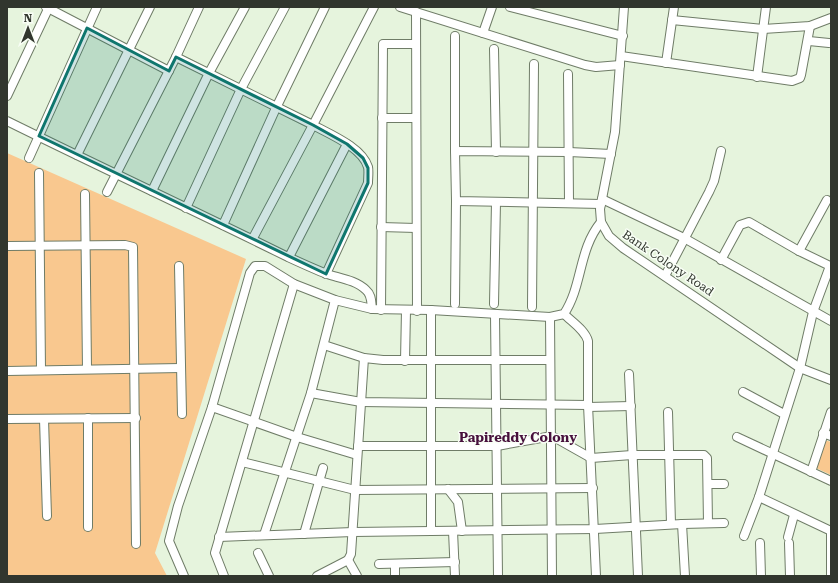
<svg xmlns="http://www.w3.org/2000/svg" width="838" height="583" font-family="'Roboto Serif',serif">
<rect width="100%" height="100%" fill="#e6f4dd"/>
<!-- green -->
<g fill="#f9c88f">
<polygon points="7,153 246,259 155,553 167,576 7,576"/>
<polygon points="825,440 831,442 831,475 816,468"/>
</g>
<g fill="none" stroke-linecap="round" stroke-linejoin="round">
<!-- minor casing -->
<g stroke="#6f7c67" stroke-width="10">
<g id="minor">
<polyline points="46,7 169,71"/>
<polyline points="400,7 585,65 596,67 620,65"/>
<polyline points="510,7 623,36"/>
<polyline points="624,7 615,132 600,209 601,222 609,236 623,248 800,368 831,380"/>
<polyline points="416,12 417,311"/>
<polyline points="672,20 763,29 810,26 831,18"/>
<polyline points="483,33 492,7"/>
<polyline points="455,36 455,151"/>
<polyline points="809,41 829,43"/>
<polyline points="494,49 496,152"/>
<polyline points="621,56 792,81 800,78 801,75 810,26"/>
<polyline points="176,57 313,125 253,238"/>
<polyline points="666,63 674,7"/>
<polyline points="568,74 569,203"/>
<polyline points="757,77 766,7"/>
<polyline points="7,96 49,7"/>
<polyline points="382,118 416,118"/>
<path d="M 7,121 C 100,167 195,211 288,257 C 301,263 314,269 327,274 C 339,278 356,280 366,290 C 372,295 371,302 372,309"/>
<polyline points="77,155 150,7"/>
<polyline points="29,158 97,7"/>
<polyline points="39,173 41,370"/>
<polyline points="152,191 209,73 245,7"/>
<polyline points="107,192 176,57 199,7"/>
<polyline points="85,194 87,369"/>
<polyline points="602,199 684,238 831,321"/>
<polyline points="601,204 456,201 455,151 569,152 611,154"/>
<polyline points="186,208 241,89 285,7"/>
<polyline points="223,225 276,108 325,7"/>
<polyline points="381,227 416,228"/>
<polyline points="7,246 125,245 133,247 136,544"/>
<polyline points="799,251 827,200"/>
<polyline points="289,257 347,144"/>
<polyline points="721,260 740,225 749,222 799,251 830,266 813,312 800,368 759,497 744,536"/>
<polyline points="179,266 182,414"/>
<path d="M 326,274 L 368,183 C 368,178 369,171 368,167 C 362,147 329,134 313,125 L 374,7"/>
<polyline points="665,276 709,192 714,181 721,151"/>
<polyline points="455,304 456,201"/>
<polyline points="494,304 496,202"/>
<polyline points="532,307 534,64"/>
<polyline points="381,310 383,44 416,44"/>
<path d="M 564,314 C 572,322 585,330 588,341 L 588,405 L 596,576"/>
<polyline points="495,315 498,576"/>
<polyline points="550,317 552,576"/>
<polyline points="324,345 364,358 383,360 550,360"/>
<polyline points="405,361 406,310"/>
<polyline points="7,371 181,368"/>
<polyline points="629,374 638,576"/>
<polyline points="743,392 784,414"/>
<polyline points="311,393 361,402 588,405"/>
<polyline points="212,407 297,437 357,455"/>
<polyline points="588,407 631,406"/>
<polyline points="668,412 671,524"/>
<polyline points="88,418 88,527"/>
<polyline points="7,419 136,418"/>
<polyline points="44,419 47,516"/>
<polyline points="823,433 831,436"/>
<polyline points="737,437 831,481"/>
<polyline points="358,446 497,446 552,436 591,458 632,455 704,455 707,458 708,523"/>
<polyline points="242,462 355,490 593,488"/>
<polyline points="811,472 831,412"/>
<polyline points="708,484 724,484"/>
<polyline points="448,489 458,502 462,531"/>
<polyline points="759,497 831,531"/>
<polyline points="682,524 685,576"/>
<polyline points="431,531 431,310"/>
<polyline points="453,531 455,576"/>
<polyline points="831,531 831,576"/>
<polyline points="304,534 323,468"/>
<polyline points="264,535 311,393 335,300"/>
<polyline points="219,537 353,532 595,529 682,524 724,523"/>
<polyline points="788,537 794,515"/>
<polyline points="760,543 761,576"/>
<polyline points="789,543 790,576"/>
<polyline points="258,553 269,576"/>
<polyline points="348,560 357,576"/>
<polyline points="379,564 455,562"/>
<polyline points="395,564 395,576"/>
<path d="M 184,576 L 169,541 L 178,506 L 212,407 L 250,273 L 255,266 L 265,266 L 294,284 L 335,300 L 372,309 L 431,310 L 550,317 L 564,314 C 583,285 578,250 601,222"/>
<polyline points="224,576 215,553 294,284"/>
<polyline points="317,576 348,560 351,554 364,358"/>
</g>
</g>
<!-- minor -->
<use href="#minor" stroke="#fff" stroke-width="8"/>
</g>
<!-- marked area -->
<path fill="#0f766e" fill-opacity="0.2" stroke="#0f766e" stroke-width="3" stroke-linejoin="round" d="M 87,28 L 169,71 L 176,57 L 313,125 L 347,144 L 363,158 L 368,168 L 368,183 L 326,274 L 39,136 Z"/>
<g text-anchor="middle" stroke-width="3" stroke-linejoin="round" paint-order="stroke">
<!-- street labels -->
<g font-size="12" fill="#31362e" stroke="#f8fef5">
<text transform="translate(668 263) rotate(34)" y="4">Bank Colony Road</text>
</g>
<!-- neighbourhood labels -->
<g font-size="13" font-weight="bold" fill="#47103c" stroke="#f8fef5">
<text x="518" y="442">Papireddy Colony</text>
</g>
</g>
<!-- border -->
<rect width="838" height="583" fill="none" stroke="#31362e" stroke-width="16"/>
<!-- north arrow -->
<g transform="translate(28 28)" stroke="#f8fef5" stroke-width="3" paint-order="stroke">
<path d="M0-3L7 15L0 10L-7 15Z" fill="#31362e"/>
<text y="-6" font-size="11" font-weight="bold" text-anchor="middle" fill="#31362e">N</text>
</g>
</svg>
